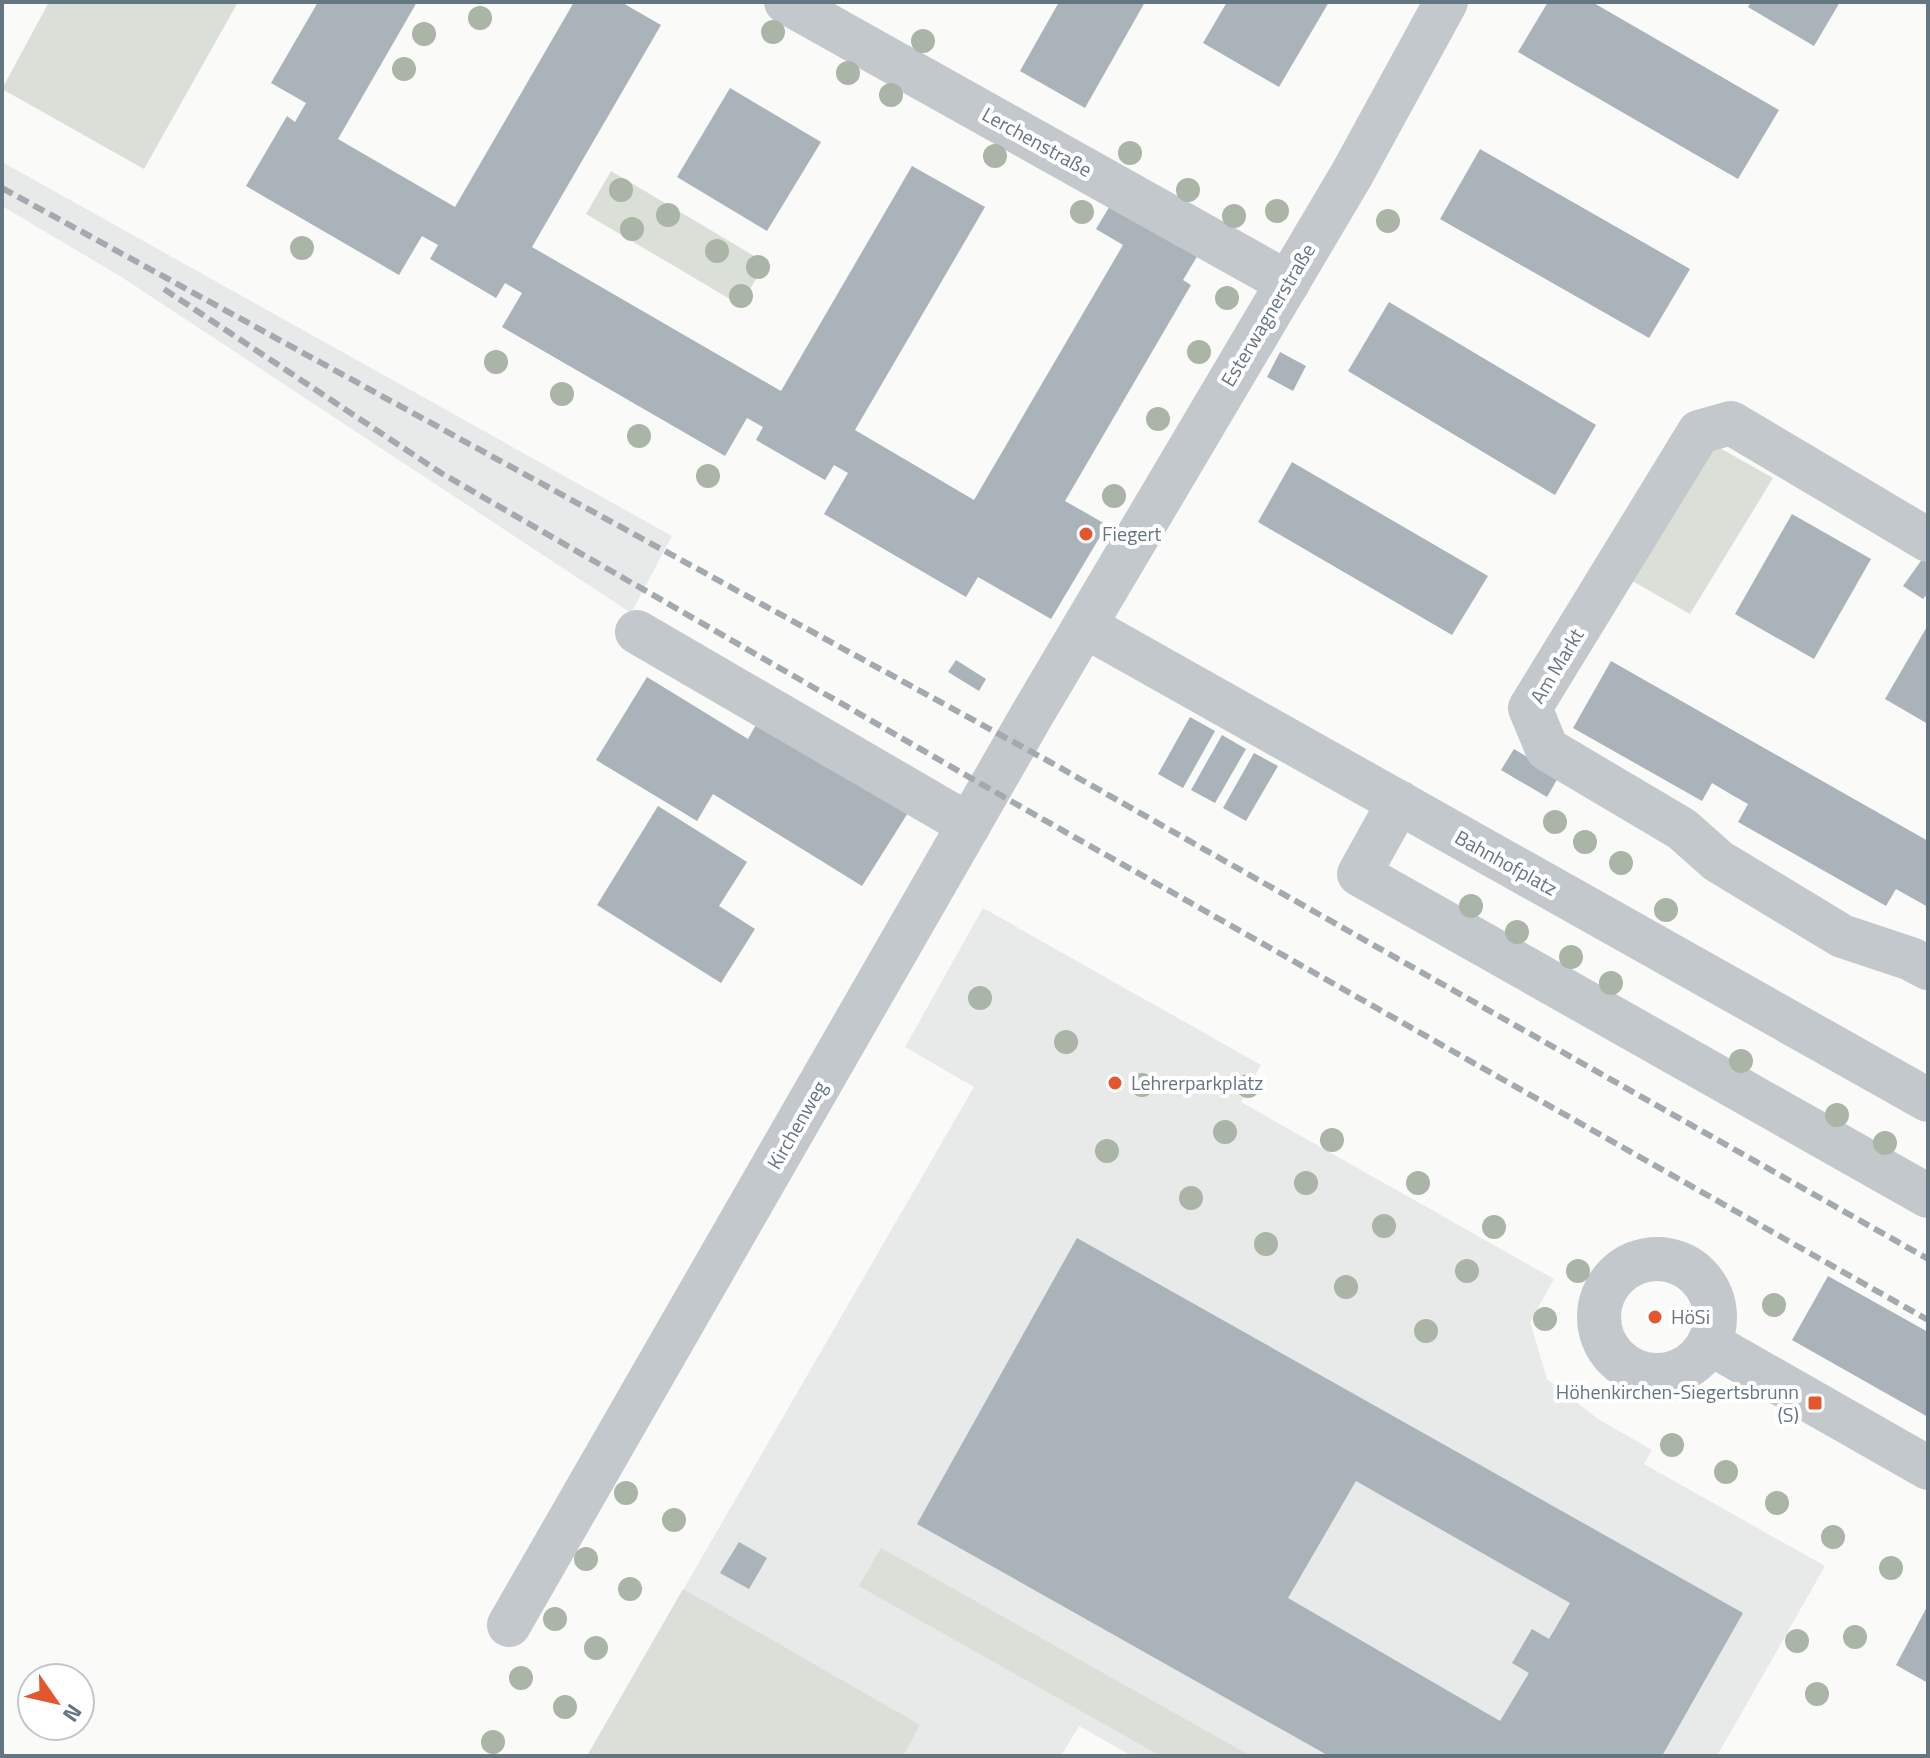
<svg xmlns="http://www.w3.org/2000/svg" width="1930" height="1758" font-family="'Titillium Web',sans-serif">
<rect width="100%" height="100%" fill="#fafaf8"/>
<!-- built -->
<g fill="#e8e9e9">
<polygon points="2,162 672,536 631,613 123,278 2,206"/>
<polygon points="983,908 1261,1065 1241,1102 1554,1279 1530,1322 1547,1379 1598,1419 1652,1450 1644,1464 1825,1566 1717,1756 1132,1756 1079,1726 1061,1756 587,1756 974,1087 905,1047"/>
</g>
<!-- green -->
<g fill="#dadfd7">
<polygon points="49,2 238,2 144,169 2,89"/>
<polygon points="611,171 766,263 740,305 586,214"/>
<polygon points="1711,443 1773,478 1690,614 1629,579"/>
<polygon points="881,1548 1251,1756 1161,1756 859,1586"/>
<polygon points="683,1589 920,1725 903,1756 587,1756"/>
</g>
<!-- building -->
<g fill="#aab3b9" fill-rule="evenodd">
<polygon points="318,2 417,2 338,139 455,207 574,2 621,2 661,25 532,247 781,391 912,166 985,207 855,430 974,500 1123,245 1096,229 1111,204 1198,255 1183,280 1191,285 1065,501 1107,525 1051,619 978,577 966,597 824,514 848,473 834,465 825,480 756,440 763,427 747,418 725,456 502,327 522,293 505,283 496,298 430,259 438,245 422,236 399,275 246,186 287,116 295,122 306,103 271,83"/>
<polygon points="1059,2 1145,2 1085,108 1020,71"/>
<polygon points="1227,2 1329,2 1279,87 1203,43"/>
<polygon points="1548,2 1592,2 1779,110 1738,179 1518,52"/>
<polygon points="1751,2 1840,2 1814,46 1748,7"/>
<polygon points="730,88 821,142 767,231 677,177"/>
<polygon points="1480,149 1690,269 1649,338 1440,219"/>
<polygon points="1389,302 1596,425 1555,495 1348,371"/>
<polygon points="1280,352 1306,366 1293,391 1267,377"/>
<polygon points="1292,462 1488,576 1452,635 1258,522"/>
<polygon points="1792,514 1871,559 1814,659 1735,614"/>
<polygon points="1928,551 1928,593 1923,599 1903,586"/>
<polygon points="1928,625 1928,724 1885,699"/>
<polygon points="956,660 986,679 979,691 948,672"/>
<polygon points="1611,661 1928,841 1928,907 1896,889 1886,906 1738,822 1748,804 1732,795 1712,783 1702,801 1573,728"/>
<polygon points="647,677 748,739 761,716 911,808 862,886 713,794 697,821 596,760"/>
<polygon points="1190,717 1215,731 1183,788 1158,774"/>
<polygon points="1222,735 1246,749 1215,803 1191,790"/>
<polygon points="1514,749 1559,776 1547,797 1501,770"/>
<polygon points="1254,753 1278,766 1246,821 1223,808"/>
<polygon points="658,806 747,862 719,906 755,929 721,983 597,905"/>
<path d="M 1077,1238 L 1743,1613 L 1662,1756 L 1329,1756 L 917,1524 ZM 1356,1481 L 1570,1603 L 1549,1639 L 1532,1629 L 1512,1663 L 1529,1673 L 1500,1721 L 1288,1598 Z"/>
<polygon points="1828,1276 1928,1332 1928,1417 1792,1340"/>
<polygon points="739,1542 767,1558 749,1589 720,1573"/>
<polygon points="1928,1605 1928,1683 1896,1665"/>
</g>
<g fill="none" stroke-linecap="round" stroke-linejoin="round">
<!-- minor -->
<g stroke="#c3c8cc" stroke-width="44">
<polyline points="786,2 1288,283"/>
<polyline points="1928,540 1731,423 1699,432 1530,708 1547,749 1682,829 1718,861 1842,936 1911,959 1928,968"/>
<polyline points="1085,626 1928,1100"/>
<polyline points="637,632 969,825"/>
<polyline points="1399,802 1359,874 1928,1196"/>
<circle cx="1657" cy="1317" r="58"/>
<polyline points="1709,1343 1928,1468"/>
<polyline points="509,1625 1033,713 1352,174 1446,2"/>
</g>
<!-- rail -->
<g stroke="#a2aab0" stroke-width="6" stroke-dasharray="12 6" stroke-linecap="butt">
<polyline points="2,188 1050,762 1928,1259"/>
<polyline points="164,289 441,473 1023,808 1928,1320"/>
</g>
</g>
<!-- trees -->
<g fill="#aab4a7">
<circle cx="480" cy="18" r="12"/>
<circle cx="773" cy="32" r="12"/>
<circle cx="424" cy="34" r="12"/>
<circle cx="923" cy="41" r="12"/>
<circle cx="404" cy="69" r="12"/>
<circle cx="848" cy="73" r="12"/>
<circle cx="891" cy="95" r="12"/>
<circle cx="1130" cy="153" r="12"/>
<circle cx="995" cy="156" r="12"/>
<circle cx="621" cy="190" r="12"/>
<circle cx="1188" cy="190" r="12"/>
<circle cx="1277" cy="211" r="12"/>
<circle cx="1082" cy="212" r="12"/>
<circle cx="668" cy="215" r="12"/>
<circle cx="1234" cy="216" r="12"/>
<circle cx="1388" cy="221" r="12"/>
<circle cx="632" cy="229" r="12"/>
<circle cx="302" cy="248" r="12"/>
<circle cx="717" cy="251" r="12"/>
<circle cx="758" cy="267" r="12"/>
<circle cx="741" cy="296" r="12"/>
<circle cx="1227" cy="298" r="12"/>
<circle cx="1199" cy="352" r="12"/>
<circle cx="496" cy="362" r="12"/>
<circle cx="562" cy="394" r="12"/>
<circle cx="1158" cy="419" r="12"/>
<circle cx="639" cy="436" r="12"/>
<circle cx="708" cy="476" r="12"/>
<circle cx="1114" cy="496" r="12"/>
<circle cx="1555" cy="822" r="12"/>
<circle cx="1585" cy="842" r="12"/>
<circle cx="1621" cy="863" r="12"/>
<circle cx="1471" cy="906" r="12"/>
<circle cx="1666" cy="910" r="12"/>
<circle cx="1517" cy="932" r="12"/>
<circle cx="1571" cy="957" r="12"/>
<circle cx="1611" cy="983" r="12"/>
<circle cx="980" cy="998" r="12"/>
<circle cx="1066" cy="1042" r="12"/>
<circle cx="1741" cy="1061" r="12"/>
<circle cx="1142" cy="1085" r="12"/>
<circle cx="1248" cy="1086" r="12"/>
<circle cx="1837" cy="1115" r="12"/>
<circle cx="1225" cy="1132" r="12"/>
<circle cx="1332" cy="1140" r="12"/>
<circle cx="1885" cy="1143" r="12"/>
<circle cx="1107" cy="1151" r="12"/>
<circle cx="1306" cy="1183" r="12"/>
<circle cx="1418" cy="1183" r="12"/>
<circle cx="1191" cy="1198" r="12"/>
<circle cx="1384" cy="1226" r="12"/>
<circle cx="1494" cy="1227" r="12"/>
<circle cx="1266" cy="1244" r="12"/>
<circle cx="1467" cy="1271" r="12"/>
<circle cx="1578" cy="1271" r="12"/>
<circle cx="1346" cy="1287" r="12"/>
<circle cx="1774" cy="1305" r="12"/>
<circle cx="1545" cy="1319" r="12"/>
<circle cx="1426" cy="1331" r="12"/>
<circle cx="1672" cy="1445" r="12"/>
<circle cx="1726" cy="1472" r="12"/>
<circle cx="626" cy="1493" r="12"/>
<circle cx="1777" cy="1503" r="12"/>
<circle cx="674" cy="1520" r="12"/>
<circle cx="1833" cy="1537" r="12"/>
<circle cx="586" cy="1559" r="12"/>
<circle cx="1891" cy="1568" r="12"/>
<circle cx="630" cy="1589" r="12"/>
<circle cx="555" cy="1619" r="12"/>
<circle cx="1855" cy="1637" r="12"/>
<circle cx="1797" cy="1641" r="12"/>
<circle cx="596" cy="1648" r="12"/>
<circle cx="521" cy="1678" r="12"/>
<circle cx="1817" cy="1694" r="12"/>
<circle cx="565" cy="1707" r="12"/>
<circle cx="493" cy="1742" r="12"/>
</g>
<!-- markers -->
<g fill="#e4572e" stroke="#fff" stroke-width="3">
<circle cx="1086" cy="534" r="8"/>
<circle cx="1115" cy="1083" r="8"/>
<circle cx="1655" cy="1317" r="8"/>
<rect x="1807" y="1395" width="16" height="16" rx="4"/>
</g>
<g text-anchor="middle" stroke-width="8" stroke-linejoin="round" paint-order="stroke">
<!-- street labels -->
<g font-size="20" fill="#657683" stroke="#fff">
<text transform="translate(1037 142) rotate(29)" y="7">Lerchenstraße</text>
<text transform="translate(1268 315) rotate(-59)" y="7">Esterwagnerstraße</text>
<text transform="translate(1557 666) rotate(-59)" y="7">Am Markt</text>
<text transform="translate(1506 863) rotate(29)" y="7">Bahnhofplatz</text>
<text transform="translate(797 1125) rotate(-60)" y="7">Kirchenweg</text>
</g>
<!-- poi labels -->
<g font-size="20" fill="#657683" stroke="#fff" text-anchor="start">
<text x="1102" y="541">Fiegert</text>
<text x="1131" y="1090">Lehrerparkplatz</text>
<text x="1671" y="1324">HöSi</text>
<text x="1799" y="1399" text-anchor="end">Höhenkirchen-Siegertsbrunn<tspan x="1799" dy="23">(S)</tspan></text>
</g>
</g>
<!-- border -->
<rect width="1930" height="1758" fill="none" stroke="#657683" stroke-width="8"/>
<!-- north arrow -->
<g transform="translate(56 1702) rotate(124)"><circle r="38" fill="#ffffff" stroke="#c1c8cd" stroke-width="2"/>
<path d="M0-6L14 30L0 20L-14 30Z" fill="#e4572e"/>
<text y="-12" font-size="22" font-weight="bold" text-anchor="middle" fill="#657683">N</text>
</g>
</svg>
